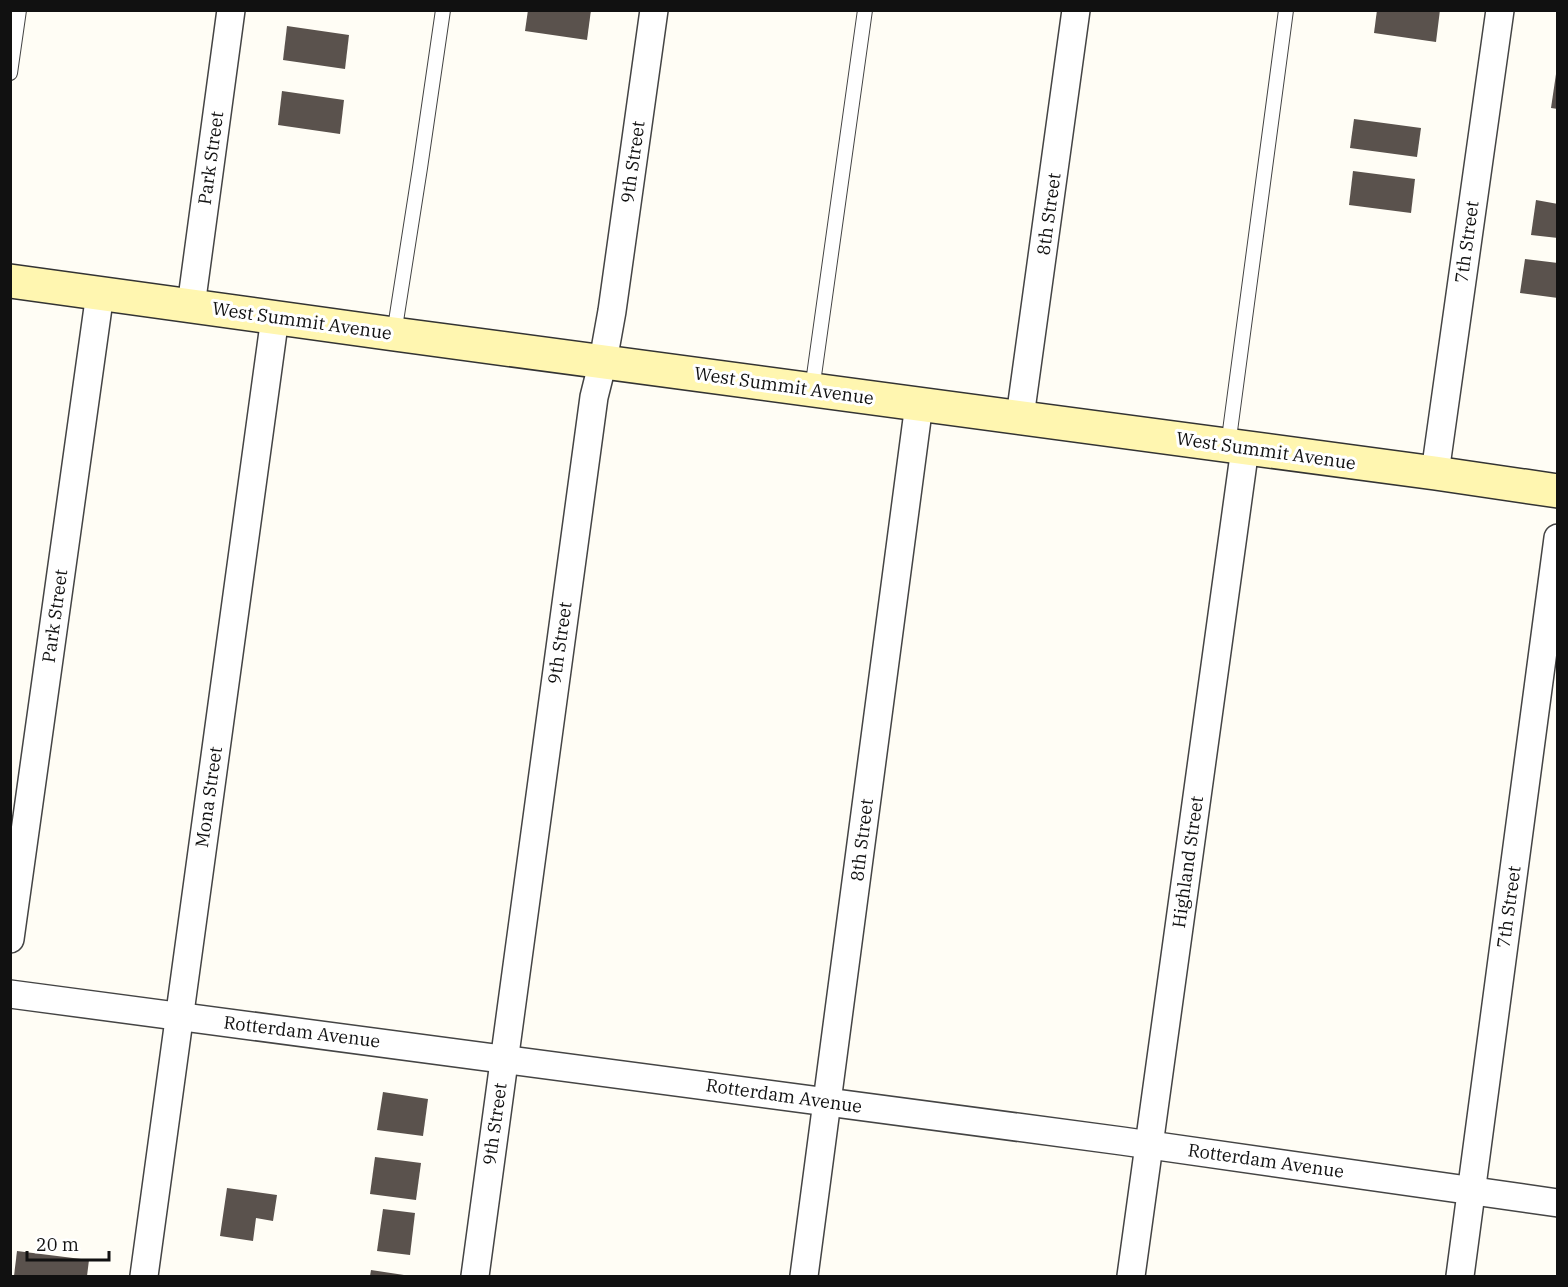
<svg xmlns="http://www.w3.org/2000/svg" width="1568" height="1287" font-family="'IBM Plex Serif',serif">
<rect width="100%" height="100%" fill="#fffdf5"/>
<!-- building -->
<g fill="#5a524d">
<polygon points="528,10 591,10 587,40 525,31"/>
<polygon points="1377,10 1440,10 1436,42 1374,33"/>
<polygon points="287,26 349,35 345,69 283,60"/>
<polygon points="1556,74 1558,75 1558,109 1551,108"/>
<polygon points="282,91 344,100 340,134 278,125"/>
<polygon points="1354,119 1421,128 1417,157 1350,148"/>
<polygon points="1353,171 1415,179 1411,213 1349,205"/>
<polygon points="1536,200 1558,204 1558,238 1531,235"/>
<polygon points="1525,259 1558,263 1558,298 1520,293"/>
<polygon points="383,1092 428,1099 423,1136 377,1130"/>
<polygon points="375,1157 421,1163 416,1200 370,1194"/>
<polygon points="227,1188 277,1195 273,1221 256,1218 253,1241 220,1236"/>
<polygon points="383,1209 415,1213 410,1255 377,1251"/>
<polygon points="17,1251 89,1260 87,1276 14,1276"/>
<polygon points="371,1270 404,1275 403,1276 370,1276"/>
</g>
<g fill="none" stroke-linecap="round" stroke-linejoin="round">
<!-- lane casing -->
<g stroke="#444" stroke-width="16">
<g id="lane">
<polyline points="10,73 19,10"/>
<polyline points="394,334 420,168 443,10"/>
<polyline points="812,390 865,10"/>
<polyline points="1228,446 1286,10"/>
</g>
</g>
<!-- street casing -->
<g stroke="#444" stroke-width="30">
<g id="street">
<polyline points="191,306 231,10"/>
<polyline points="1020,417 1076,10"/>
<polyline points="1435,473 1500,10"/>
<polyline points="10,939 100,293"/>
<polyline points="10,994 1122,1141 1558,1203"/>
<polyline points="144,1276 275,317"/>
<polyline points="475,1276 594,397 603,361 612,311 654,10"/>
<polyline points="804,1276 919,404"/>
<polyline points="1131,1276 1245,448"/>
<polyline points="1460,1276 1558,538"/>
</g>
</g>
<!-- secondary casing -->
<g stroke="#333" stroke-width="36">
<polyline id="secondary" points="10,281 394,334 1435,473 1558,491"/>
</g>
<!-- lane -->
<use href="#lane" stroke="#fff" stroke-width="14"/>
<!-- street -->
<use href="#street" stroke="#fff" stroke-width="27"/>
<!-- secondary -->
<use href="#secondary" stroke="#fff6b0" stroke-width="33"/>
</g>
<g text-anchor="middle" stroke-width="6" stroke-linejoin="round" paint-order="stroke">
<!-- street labels -->
<g font-size="18" fill="#111" stroke="#fff">
<text transform="translate(211 158) rotate(-82)" y="6">Park Street</text>
<text transform="translate(633 162) rotate(-82)" y="6">9th Street</text>
<text transform="translate(1049 214) rotate(-82)" y="6">8th Street</text>
<text transform="translate(1467 242) rotate(-82)" y="6">7th Street</text>
<text transform="translate(302 321) rotate(8)" y="6">West Summit Avenue</text>
<text transform="translate(784 386) rotate(8)" y="6">West Summit Avenue</text>
<text transform="translate(1266 451) rotate(8)" y="6">West Summit Avenue</text>
<text transform="translate(55 616) rotate(-82)" y="6">Park Street</text>
<text transform="translate(560 643) rotate(-82)" y="6">9th Street</text>
<text transform="translate(209 797) rotate(-82)" y="6">Mona Street</text>
<text transform="translate(862 840) rotate(-83)" y="6">8th Street</text>
<text transform="translate(1188 862) rotate(-82)" y="6">Highland Street</text>
<text transform="translate(1509 907) rotate(-82)" y="6">7th Street</text>
<text transform="translate(302 1032) rotate(7)" y="6">Rotterdam Avenue</text>
<text transform="translate(784 1096) rotate(8)" y="6">Rotterdam Avenue</text>
<text transform="translate(495 1124) rotate(-82)" y="6">9th Street</text>
<text transform="translate(1266 1161) rotate(8)" y="6">Rotterdam Avenue</text>
</g>
</g>
<!-- border -->
<rect width="1568" height="1287" fill="none" stroke="#111111" stroke-width="24"/>
<!-- scale -->
<path d="M27 1251v9h82v-9" fill="none" stroke="#111111" stroke-width="3"/>
<text x="36" y="1251" font-size="18" fill="#111111" stroke="#ffffff" stroke-width="4.5" paint-order="stroke">20 m</text>
</svg>
